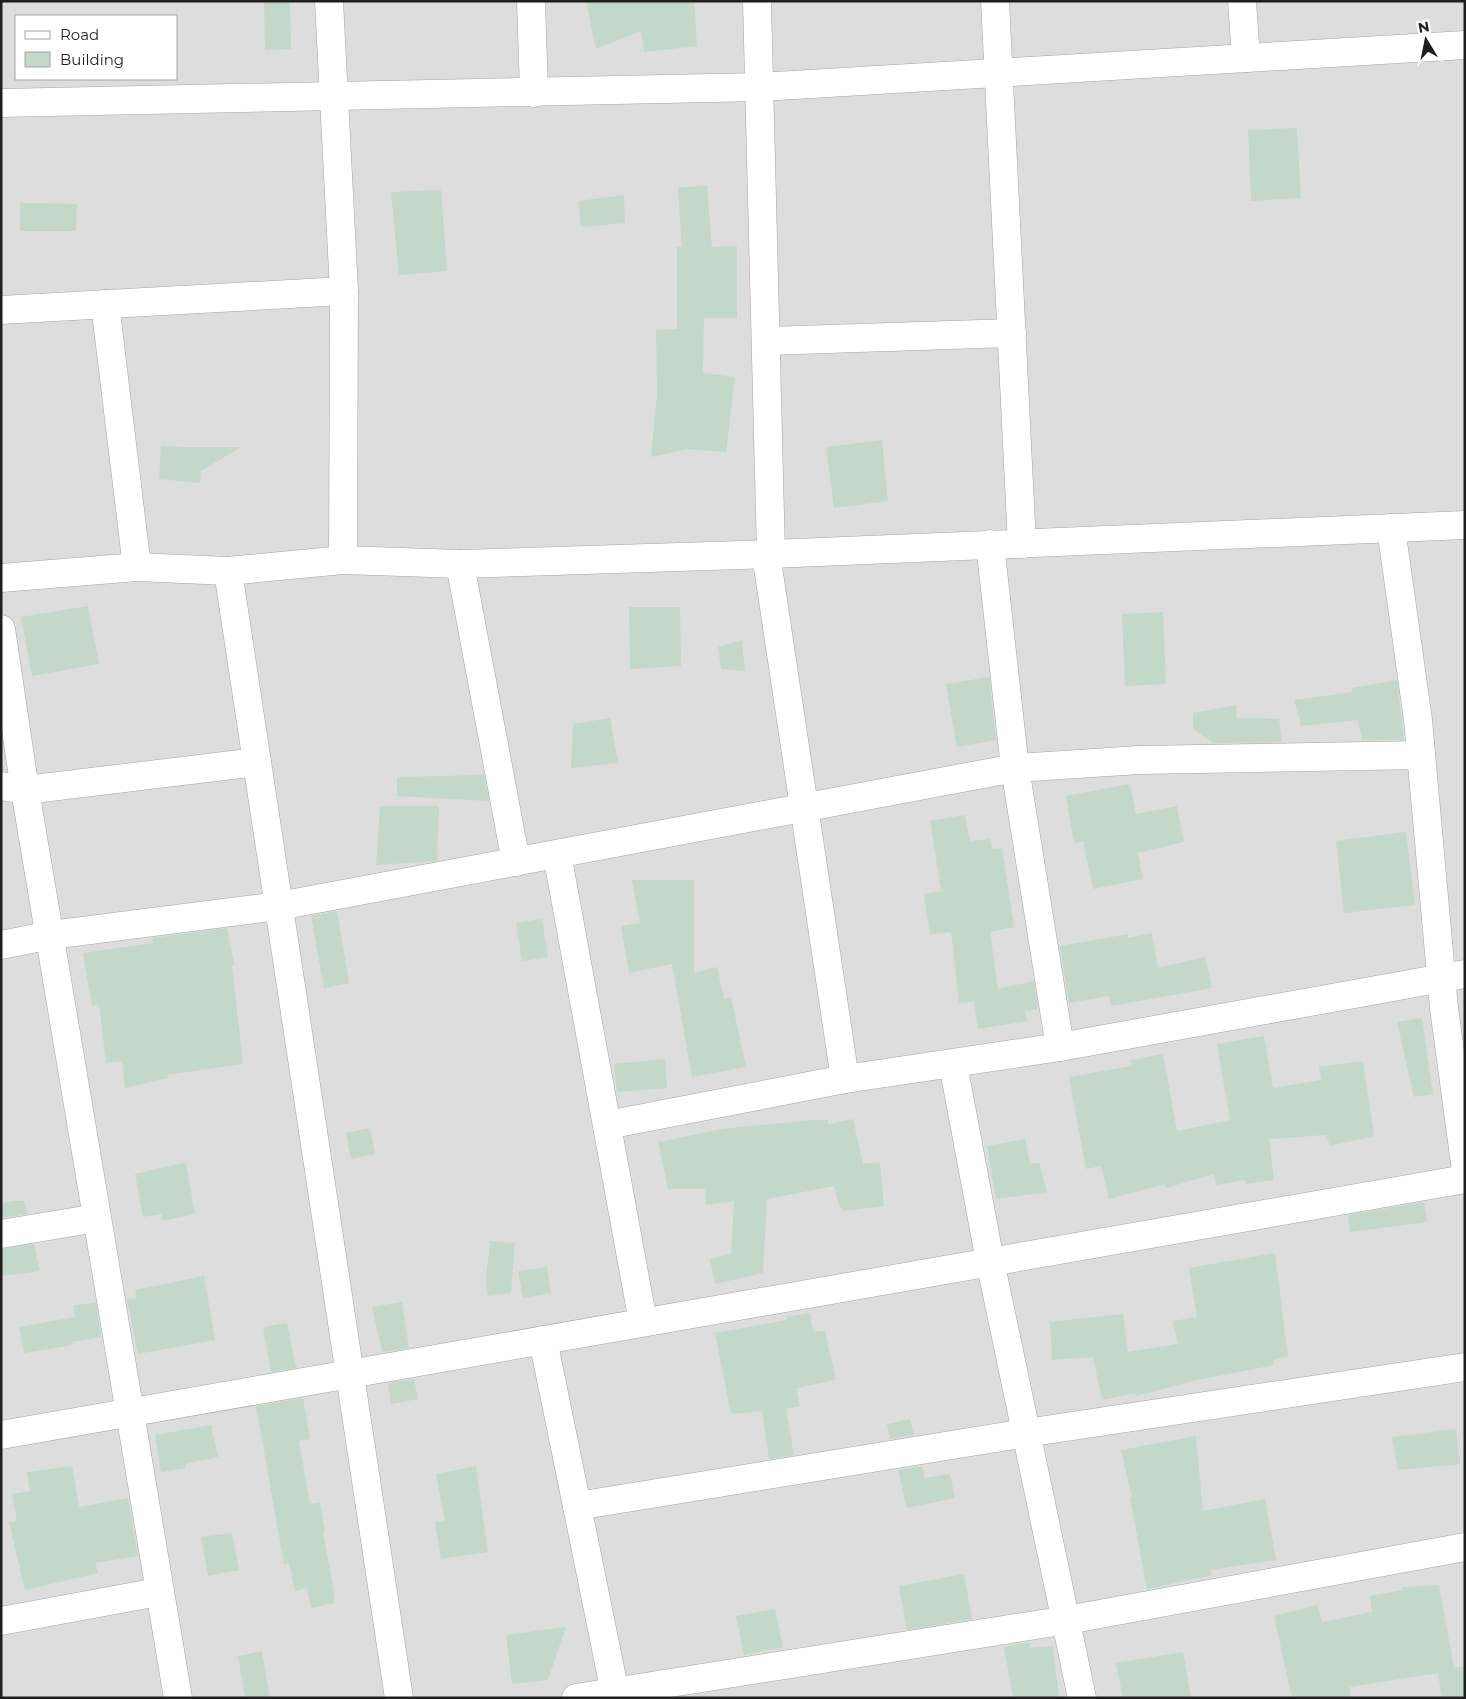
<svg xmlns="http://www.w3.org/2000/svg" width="1466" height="1699" font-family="Montserrat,sans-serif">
<rect width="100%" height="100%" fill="#e4f0ea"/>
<!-- residential -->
<path fill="#dcdddc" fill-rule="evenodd" d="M 1,1 L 1465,1 L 1465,1698 L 1,1698 ZM 16,16 L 176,16 L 176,79 L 16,79 Z"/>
<!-- building -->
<g fill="#c4d8c9">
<polygon points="264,1 290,1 291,49 265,50"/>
<polygon points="586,1 694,1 697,46 644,52 641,31 596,49"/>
<polygon points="1297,128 1301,198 1251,201 1248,130"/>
<polygon points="707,185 712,247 737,246 737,318 704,318 703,373 735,377 726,452 688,449 651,457 657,394 656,330 677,329 677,247 682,247 678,188"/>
<polygon points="441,190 447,271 399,275 391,192"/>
<polygon points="624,195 625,223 581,227 578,201"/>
<polygon points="20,203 77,204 76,231 20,231"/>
<polygon points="882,440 888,501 834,508 826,447"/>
<polygon points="161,446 182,447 241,447 201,471 200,483 159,479"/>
<polygon points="88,606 99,664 32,676 21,617"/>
<polygon points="629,607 680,607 681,666 630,669"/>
<polygon points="1163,612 1166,684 1125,686 1122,614"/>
<polygon points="742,640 745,671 721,669 718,647"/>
<polygon points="989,677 996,740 957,747 946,684"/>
<polygon points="1397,680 1404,740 1362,740 1358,720 1301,726 1294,700 1352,692 1352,688"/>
<polygon points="1236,705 1237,718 1279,719 1282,742 1213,743 1193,729 1193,713"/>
<polygon points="610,718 618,763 571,768 573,724"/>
<polygon points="484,775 489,801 397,796 397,777"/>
<polygon points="1130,784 1136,814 1177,806 1184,842 1138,853 1143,879 1093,889 1083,841 1074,843 1066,796"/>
<polygon points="380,806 439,806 437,861 376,865"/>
<polygon points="965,815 970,842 990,838 992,849 1002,848 1014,927 990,932 998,989 1034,981 1038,1009 1025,1011 1028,1021 978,1029 974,1001 959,1003 951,932 930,935 924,894 941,891 930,821"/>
<polygon points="1406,832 1415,905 1344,913 1336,841"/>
<polygon points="632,880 694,880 694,973 717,967 724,999 731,997 746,1067 692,1077 672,964 629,973 621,926 640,923"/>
<polygon points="337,911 349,983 324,988 311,916"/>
<polygon points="542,919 548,957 522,961 516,923"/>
<polygon points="227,928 234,965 232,966 243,1064 167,1075 168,1078 125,1088 122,1061 106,1063 99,1004 92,1006 83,953 153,943 152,938"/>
<polygon points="1152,933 1158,968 1205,957 1212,988 1111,1006 1109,996 1069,1003 1060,946 1128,934 1128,938"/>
<polygon points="1422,1018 1433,1094 1414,1097 1397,1022"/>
<polygon points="1264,1036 1273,1088 1321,1080 1319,1067 1363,1061 1374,1136 1330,1146 1326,1135 1269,1139 1274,1180 1245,1184 1245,1180 1216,1185 1214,1174 1166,1188 1165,1184 1109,1199 1101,1166 1086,1169 1069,1077 1132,1066 1131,1060 1163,1054 1177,1131 1230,1120 1217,1044"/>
<polygon points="665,1059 667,1088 617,1092 614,1064"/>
<polygon points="853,1119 863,1164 880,1162 884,1206 843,1211 842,1208 840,1208 834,1186 767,1199 763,1273 715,1284 710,1259 731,1254 734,1201 706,1205 705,1189 668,1189 658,1142 722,1129 812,1120 828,1120 828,1124"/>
<polygon points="370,1128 375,1154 351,1159 346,1133"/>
<polygon points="1025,1139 1030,1164 1039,1163 1047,1192 996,1199 987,1146"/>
<polygon points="183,1163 186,1163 195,1214 163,1221 161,1214 143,1217 135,1174"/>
<polygon points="13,1201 24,1201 27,1214 1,1218 1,1204"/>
<polygon points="1424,1202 1427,1222 1350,1232 1348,1215"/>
<polygon points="490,1241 515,1243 511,1293 488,1296 486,1279"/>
<polygon points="34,1244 40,1271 1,1276 1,1249"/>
<polygon points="1275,1253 1288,1357 1274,1359 1274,1365 1197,1380 1136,1396 1135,1393 1102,1400 1093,1357 1052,1360 1050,1322 1123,1314 1128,1352 1178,1344 1173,1321 1197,1317 1189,1268"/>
<polygon points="547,1267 551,1293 523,1298 518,1271"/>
<polygon points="204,1276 215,1340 138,1354 127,1299 137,1298 135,1290"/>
<polygon points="402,1302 409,1348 382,1352 372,1307"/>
<polygon points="96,1303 101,1337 72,1342 73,1345 24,1353 19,1327 75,1317 74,1305"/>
<polygon points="810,1313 813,1332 825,1331 836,1380 796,1388 800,1406 786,1409 794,1455 769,1459 762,1411 731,1414 715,1333 787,1320 786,1317"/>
<polygon points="287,1323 296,1368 271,1372 263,1327"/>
<polygon points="414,1379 418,1399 391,1404 388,1383"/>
<polygon points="303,1398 310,1439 299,1441 310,1504 320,1502 325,1532 323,1533 334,1592 334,1603 311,1608 307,1588 295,1591 289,1563 284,1564 256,1406"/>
<polygon points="910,1419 914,1435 890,1439 887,1424"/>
<polygon points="211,1425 218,1457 185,1464 186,1468 161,1472 155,1435"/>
<polygon points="1456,1429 1460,1464 1398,1470 1392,1437"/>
<polygon points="1196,1436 1203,1511 1265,1499 1276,1560 1210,1570 1212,1575 1147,1589 1130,1498 1132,1497 1121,1450"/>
<polygon points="72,1466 79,1507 128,1498 138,1556 95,1563 98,1573 25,1590 9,1522 17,1521 12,1494 30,1491 27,1472"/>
<polygon points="476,1466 488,1552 441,1559 435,1522 445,1521 436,1474"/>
<polygon points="922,1466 925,1478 950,1474 955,1498 907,1508 898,1470"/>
<polygon points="232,1533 239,1570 208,1576 201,1537"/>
<polygon points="964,1574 972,1619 907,1630 899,1586"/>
<polygon points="1439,1585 1454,1668 1465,1666 1465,1698 1442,1698 1438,1673 1350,1687 1350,1698 1292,1698 1274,1616 1318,1605 1322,1622 1372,1612 1370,1596 1403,1590 1403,1587"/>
<polygon points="775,1609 783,1647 744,1655 736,1616"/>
<polygon points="566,1627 548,1680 512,1684 506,1635"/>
<polygon points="1029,1642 1030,1648 1053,1646 1059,1698 1013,1698 1004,1647"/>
<polygon points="262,1651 270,1698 245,1698 238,1656"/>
<polygon points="1183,1652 1191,1698 1123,1698 1116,1663"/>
</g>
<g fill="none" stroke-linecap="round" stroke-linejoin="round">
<!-- street casing -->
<g stroke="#a3a3a3" stroke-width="29">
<g id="street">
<polyline points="329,1 344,291 343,560"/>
<polyline points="531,1 534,93"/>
<polyline points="757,1 771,554"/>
<polyline points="995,1 1022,544"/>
<polyline points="1242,1 1246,58"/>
<polyline points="1,103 760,87 1465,45"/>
<polyline points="105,304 137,567"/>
<polyline points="1,310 344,291"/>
<polyline points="766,341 1012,333"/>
<polyline points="1391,528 1418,720 1444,1008 1465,1163"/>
<polyline points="990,544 1015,768 1060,1047"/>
<polyline points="766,554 845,1079 1060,1047 1465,974"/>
<polyline points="460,564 516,862"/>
<polyline points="228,571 399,1698"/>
<polyline points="1,578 137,567 228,571 343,560 460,564 771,554 1465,525"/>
<polyline points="1,629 25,790 178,1698"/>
<polyline points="1,786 25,790 257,762"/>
<polyline points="557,854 643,1322"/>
<polyline points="1,945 51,935 279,906 1015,768 1139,760 1421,755"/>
<polyline points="953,1064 990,1261 1082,1698"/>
<polyline points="607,1125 845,1079"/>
<polyline points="1,1234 97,1218"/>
<polyline points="543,1340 577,1506 1026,1433 1465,1367"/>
<polyline points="1,1435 1465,1179"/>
<polyline points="577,1506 616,1698"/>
<polyline points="1,1621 158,1592"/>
<polyline points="576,1698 1067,1620 1465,1547"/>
</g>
</g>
<!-- street -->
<use href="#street" stroke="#fff" stroke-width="28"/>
</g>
<!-- border -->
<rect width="1466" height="1699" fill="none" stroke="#1f1f1f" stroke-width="5"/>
<!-- legend -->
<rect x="15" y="15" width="162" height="65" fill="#ffffff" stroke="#a5a5a5"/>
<rect x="25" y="31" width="25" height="8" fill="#ffffff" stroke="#a5a5a5"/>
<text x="60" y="40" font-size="15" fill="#1f1f1f">Road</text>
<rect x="25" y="52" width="25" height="15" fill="#c4d8c9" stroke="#a5a5a5"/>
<text x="60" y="65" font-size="15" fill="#1f1f1f">Building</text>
<!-- north arrow -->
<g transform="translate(1426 40) rotate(350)" stroke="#ffffff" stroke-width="4" paint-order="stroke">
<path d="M0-4L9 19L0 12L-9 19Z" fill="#1f1f1f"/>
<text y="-8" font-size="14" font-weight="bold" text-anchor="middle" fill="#1f1f1f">N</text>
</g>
</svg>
